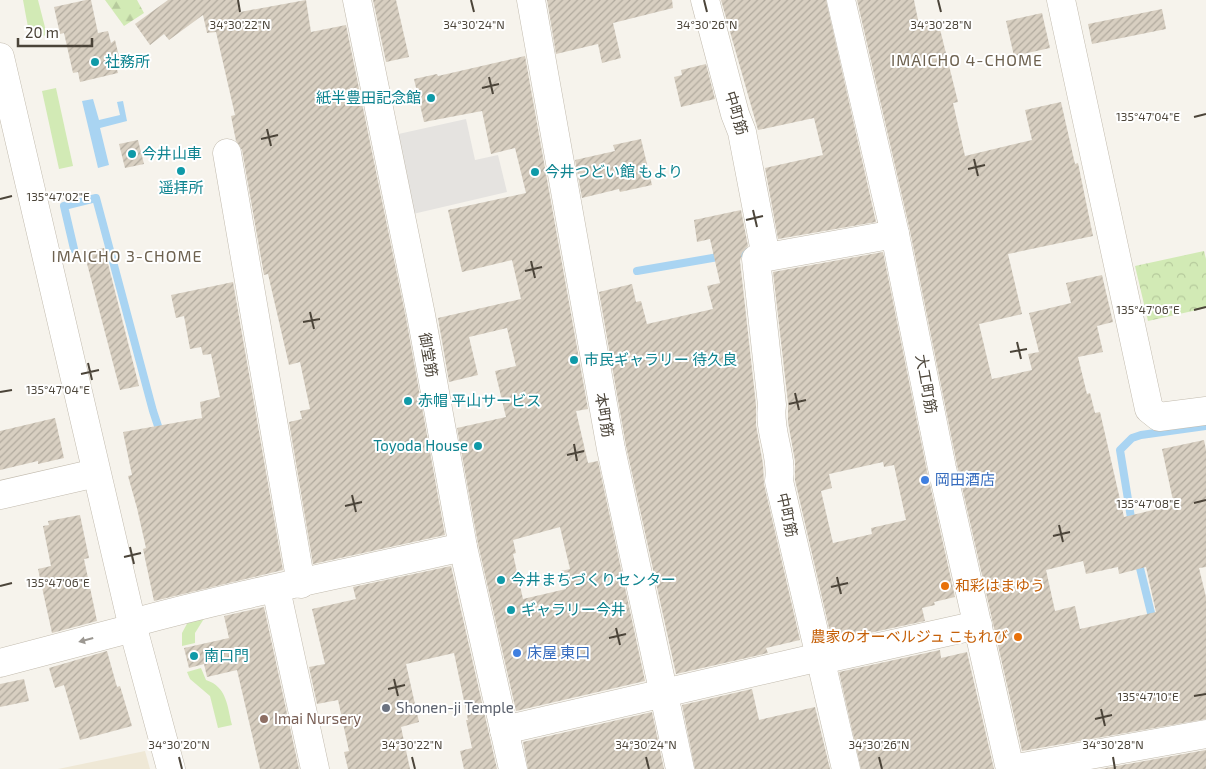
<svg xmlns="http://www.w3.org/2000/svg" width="1206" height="769" font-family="'Exo 2','Noto Sans JP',sans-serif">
<defs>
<pattern id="forest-firs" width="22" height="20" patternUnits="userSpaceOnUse" patternTransform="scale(1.25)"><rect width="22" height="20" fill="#d2eab5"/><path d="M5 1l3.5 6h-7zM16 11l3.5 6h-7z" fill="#b6ca9c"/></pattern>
<pattern id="park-crowns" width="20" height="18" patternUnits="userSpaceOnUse" patternTransform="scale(1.25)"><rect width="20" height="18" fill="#d2eab5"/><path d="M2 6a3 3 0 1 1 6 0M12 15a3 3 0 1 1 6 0" fill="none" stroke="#b6ca9c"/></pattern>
<pattern id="building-hatch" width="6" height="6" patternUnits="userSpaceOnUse" patternTransform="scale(1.25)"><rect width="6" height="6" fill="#d8cfc1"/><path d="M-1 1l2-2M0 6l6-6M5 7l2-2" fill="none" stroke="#b1aa9e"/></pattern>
</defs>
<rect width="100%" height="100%" fill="#f6f3ec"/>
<!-- education -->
<polygon fill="#efe8d6" points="145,751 150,769 58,769"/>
<!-- grass -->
<g fill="#d2eab5">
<polygon points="23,0 38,0 47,35 30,38"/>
<polygon points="56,88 73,166 59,169 42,91"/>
<polygon points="205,617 195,633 195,643 182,646 182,633 189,620"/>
<path d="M 201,668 L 206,680 C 227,687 227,705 232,725 L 218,728 L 210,696 L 190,679 L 187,672 Z"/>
</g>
<!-- forest -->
<polygon fill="url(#forest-firs)" points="105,0 137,0 144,13 124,26"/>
<!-- park -->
<polygon fill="url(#park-crowns)" points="1204,251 1206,259 1206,308 1148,321 1135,266"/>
<!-- parking -->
<polygon fill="#e5e3e0" points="466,119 475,160 498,155 507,192 413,214 394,135"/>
<!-- water -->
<polygon fill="#a9d4f2" points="93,99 99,120 120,115 117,102 123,101 127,121 100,128 109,165 98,168 82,101"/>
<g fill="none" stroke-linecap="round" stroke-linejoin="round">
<!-- stream -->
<g stroke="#a9d4f2" stroke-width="8">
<polyline points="74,249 64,206 96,198 153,411 161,435"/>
<polyline points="637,271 753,251"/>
<polyline points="1132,524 1120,450 1132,438 1141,435 1206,426"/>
<polyline points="1138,560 1153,621"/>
</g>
</g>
<!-- building -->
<g fill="url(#building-hatch)" fill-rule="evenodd">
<polygon points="86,0 91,0 98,33 108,31 111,43 115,40 121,65 116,66 118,73 80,82 78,72 73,73 64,33 60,34 54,7"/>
<polygon points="168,0 238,0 240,12 306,0 311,32 346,25 406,318 445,535 313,564 289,422 302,419 300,411 310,409 300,362 289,365 268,274 264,275 242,150 236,141 231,116 235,115 216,32 207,33 203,15 169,40 164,34 150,45 135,24"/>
<polygon points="373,0 396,0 409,57 386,62"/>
<polygon points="547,0 672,0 673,8 613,23 621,58 602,63 598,44 556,54"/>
<polygon points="721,0 826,0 876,222 778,239 765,168 823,155 814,118 758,130"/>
<path d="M 857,0 L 914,0 L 919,25 L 938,21 L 958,102 L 953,103 L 965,156 L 1032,140 L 1025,110 L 1061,102 L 1075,164 L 1078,163 L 1093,236 L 1008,254 L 1022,314 L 979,324 L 992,379 L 1032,370 L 1028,354 L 1039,352 L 1029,313 L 1071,303 L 1066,283 L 1102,275 L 1113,322 L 1097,326 L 1103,352 L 1078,357 L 1087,394 L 1090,393 L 1095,413 L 1100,412 L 1124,517 L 1174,505 L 1162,449 L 1204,440 L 1206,450 L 1206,567 L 1199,568 L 1206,597 L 1206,719 L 1022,751 L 957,465 L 910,231 ZM 1083,561 L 1086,574 L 1118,567 L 1119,574 L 1146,567 L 1156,612 L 1080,629 L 1075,606 L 1055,611 L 1046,570 Z"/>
<polygon points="1162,9 1166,29 1092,44 1088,24"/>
<polygon points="1042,13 1050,48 1014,56 1006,21"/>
<path d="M 525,56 L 588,409 L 576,411 L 588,463 L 598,461 L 645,681 L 516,711 L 478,544 L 457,428 L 506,417 L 495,371 L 516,366 L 507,328 L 469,337 L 478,375 L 449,382 L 438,318 L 521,299 L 512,260 L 462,272 L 448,210 L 526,193 L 515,148 L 491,154 L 482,111 L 424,122 L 414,79 L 437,74 L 438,76 ZM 560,527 L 570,569 L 561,571 L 566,589 L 523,599 L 513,554 L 516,553 L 513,540 Z"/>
<polygon points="706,64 715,99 681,107 674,77 682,75 681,70"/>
<polygon points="641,139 652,185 620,192 619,189 582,198 575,160 615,151 613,145"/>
<polygon points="138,140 144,164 125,168 119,144"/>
<polygon points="741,210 748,246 742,253 740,261 756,405 756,425 763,464 764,484 800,640 766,648 768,653 676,674 626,446 599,292 632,284 636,302 641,301 647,324 713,309 707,286 720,283 710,239 697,242 694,220"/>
<polygon points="104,248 139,386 120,390 84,252"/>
<path d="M 883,252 L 927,471 L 955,597 L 934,602 L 935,605 L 922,608 L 925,621 L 832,641 L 795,480 L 795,461 L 788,422 L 788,403 L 773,272 ZM 883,462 L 884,467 L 894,465 L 906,520 L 871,528 L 872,534 L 833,543 L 821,491 L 832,488 L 829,474 Z"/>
<polygon points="233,282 283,570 154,601 143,549 146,548 137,508 128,476 132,475 123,432 202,418 200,402 220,397 211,354 203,355 201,347 190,349 184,316 176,318 171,295"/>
<polygon points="55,418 64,458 38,464 38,461 0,470 0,431"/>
<polygon points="80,515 89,558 84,559 97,621 52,633 38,569 51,566 43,526 49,525 48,521"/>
<polygon points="451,566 497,769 464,769 460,751 472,748 466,720 468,720 454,653 406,664 419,722 401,727 410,769 348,769 344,752 349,751 338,700 317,704 309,667 325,664 312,609 356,599 353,587"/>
<polygon points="264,607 299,769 260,769 237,670 207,677 204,664 189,668 184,648 229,638 224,616"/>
<polygon points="940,650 941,658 967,652 994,769 861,769 839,672"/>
<polygon points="107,651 117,687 120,686 132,726 80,740 64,685 55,688 49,668"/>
<polygon points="24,679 29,701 0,707 0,684"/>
<polygon points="752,689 759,720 815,707 830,769 695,769 682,705"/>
<polygon points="652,712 664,769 528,769 523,742"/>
<polygon points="1206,750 1206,769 1100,769"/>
</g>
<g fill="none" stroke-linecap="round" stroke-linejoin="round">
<!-- minor casing -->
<g stroke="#c2bbae" stroke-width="29">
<g id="minor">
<polyline points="357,0 421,315 463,547 513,769"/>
<polyline points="531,0 611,449 680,769"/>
<polyline points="705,0 735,114 742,132 766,257"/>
<polyline points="841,0 895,234 942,468 1010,769"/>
<polyline points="1061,0 1149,409 1159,417 1206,411"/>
<polyline points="0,57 133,628 171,769"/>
<polyline points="227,153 301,584"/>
<polyline points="0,495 96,473"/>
<polyline points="276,589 315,769"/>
<path d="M 132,623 C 241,593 353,572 463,547"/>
<polyline points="821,660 978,625"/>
<polyline points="0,663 133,628"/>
<polyline points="504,730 820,657"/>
<path d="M 846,769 L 779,481 C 783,455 768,431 772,405 L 756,259 L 895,234"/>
<polyline points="1012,769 1206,734"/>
</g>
</g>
<!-- minor -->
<use href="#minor" stroke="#fff" stroke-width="28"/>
</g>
<!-- one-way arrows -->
<defs><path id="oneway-solid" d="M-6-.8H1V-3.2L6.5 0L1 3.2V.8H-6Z" transform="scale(1.25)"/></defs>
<use fill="#9c9892" href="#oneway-solid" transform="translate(86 640) rotate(165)"/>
<!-- ticks -->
<path fill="none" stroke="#4b4439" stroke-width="2" d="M 238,0 L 240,12M 471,0 L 474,12M 704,0 L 707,12M 938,0 L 941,12M 489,77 L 493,94M 482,88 L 499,84M 1194,117 L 1206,114M 267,129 L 271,146M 261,139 L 278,135M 974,159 L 978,176M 968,169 L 985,165M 0,199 L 12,196M 753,210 L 757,227M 746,220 L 763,216M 531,261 L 535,278M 525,271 L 542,267M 1194,310 L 1206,307M 310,312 L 314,329M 303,322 L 320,319M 1017,342 L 1021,359M 1010,352 L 1027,349M 88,363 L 92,380M 81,374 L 99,370M 0,392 L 12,390M 795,393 L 799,410M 789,404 L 806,400M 574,444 L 577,461M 567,455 L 584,451M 352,495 L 356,512M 1194,503 L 1206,500M 345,506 L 362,502M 1059,525 L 1063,542M 1053,536 L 1070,532M 130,547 L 134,564M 124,557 L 141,553M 837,577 L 841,594M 0,586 L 12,583M 831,587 L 848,583M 616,628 L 620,645M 609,638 L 626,634M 394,679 L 398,696M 388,689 L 405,685M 1194,696 L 1206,694M 1101,709 L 1105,726M 1095,719 L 1112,715M 179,757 L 182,769M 412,757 L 415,769M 646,757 L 649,769M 879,757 L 882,769M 1113,757 L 1115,769"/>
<!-- markers -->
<g fill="#0f9aa8" stroke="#fff" stroke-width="2">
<circle cx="95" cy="62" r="5"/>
<circle cx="431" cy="98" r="5"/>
<circle cx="132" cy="154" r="5"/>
<circle cx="181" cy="171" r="5"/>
<circle cx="535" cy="172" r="5"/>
<circle cx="574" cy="360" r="5"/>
<circle cx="408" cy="401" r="5"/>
<circle cx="478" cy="446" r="5"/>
<circle cx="501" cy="580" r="5"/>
<circle cx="511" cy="610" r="5"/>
<circle cx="194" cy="656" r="5"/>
</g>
<g fill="#3f7fe0" stroke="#fff" stroke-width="2">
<circle cx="925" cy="480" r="5"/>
<circle cx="517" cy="653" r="5"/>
</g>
<g fill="#e8710a" stroke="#fff" stroke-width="2">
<circle cx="945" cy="586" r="5"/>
<circle cx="1018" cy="637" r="5"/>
</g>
<circle fill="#6b7280" stroke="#fff" stroke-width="2" cx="386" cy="708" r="5"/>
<circle fill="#8d6e63" stroke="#fff" stroke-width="2" cx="264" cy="719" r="5"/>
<g text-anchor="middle" stroke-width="4" stroke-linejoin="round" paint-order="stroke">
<!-- culture labels -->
<g font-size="15" fill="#0d838f" stroke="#fff" text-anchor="start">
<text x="105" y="67">社務所</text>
<text x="421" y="103" text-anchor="end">紙半豊田記念館</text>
<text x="142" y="159">今井山車</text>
<text x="545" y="177">今井つどい館 もより</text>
<text x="181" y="193" text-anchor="middle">遥拝所</text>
<text x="584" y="365">市民ギャラリー 待久良</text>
<text x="418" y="406">赤帽 平山サービス</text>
<text x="468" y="451" text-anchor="end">Toyoda House</text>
<text x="511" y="585">今井まちづくりセンター</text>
<text x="521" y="615">ギャラリー今井</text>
<text x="204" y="661">南口門</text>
</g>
<!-- street labels -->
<g font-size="15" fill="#4b4439" stroke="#fff">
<text transform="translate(736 113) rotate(73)" y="5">中町筋</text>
<text transform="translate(428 355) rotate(80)" y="5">御堂筋</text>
<text transform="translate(926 384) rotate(80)" y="5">大工町筋</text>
<text transform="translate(604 415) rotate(80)" y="5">本町筋</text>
<text transform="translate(787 515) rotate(77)" y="5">中町筋</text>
</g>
<!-- shop labels -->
<g font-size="15" fill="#366cbe" stroke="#fff" text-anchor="start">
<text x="935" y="485">岡田酒店</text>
<text x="527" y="658">床屋 東口</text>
</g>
<!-- food labels -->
<g font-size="15" fill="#c56008" stroke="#fff" text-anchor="start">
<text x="955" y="591">和彩はまゆう</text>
<text x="1008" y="642" text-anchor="end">農家のオーベルジュ こもれび</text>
</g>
<!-- worship labels -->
<g font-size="15" fill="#5b616d" stroke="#fff" text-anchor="start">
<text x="396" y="713">Shonen-ji Temple</text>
</g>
<!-- education labels -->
<g font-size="15" fill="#785e54" stroke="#fff" text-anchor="start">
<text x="274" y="724">Imai Nursery</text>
</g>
<!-- neighbourhood labels -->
<g font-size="16" letter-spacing="1" fill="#6e6250" stroke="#fff">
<text x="967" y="66">IMAICHO 4-CHOME</text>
<text x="127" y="262">IMAICHO 3-CHOME</text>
</g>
</g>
<g font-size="12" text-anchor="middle" fill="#4b4439" stroke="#fff" stroke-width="4" stroke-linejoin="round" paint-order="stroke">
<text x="240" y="29">34°30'22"N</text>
<text x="474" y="29">34°30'24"N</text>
<text x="707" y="29">34°30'26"N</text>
<text x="941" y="29">34°30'28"N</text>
<text x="1148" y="121">135°47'04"E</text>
<text x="58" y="201">135°47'02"E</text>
<text x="1148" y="314">135°47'06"E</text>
<text x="58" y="394">135°47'04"E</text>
<text x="1148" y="508">135°47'08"E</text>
<text x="58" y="587">135°47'06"E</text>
<text x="1148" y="701">135°47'10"E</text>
<text x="179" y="749">34°30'20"N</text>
<text x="412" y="749">34°30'22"N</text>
<text x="646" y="749">34°30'24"N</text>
<text x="879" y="749">34°30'26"N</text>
<text x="1113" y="749">34°30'28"N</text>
</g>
<!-- scale -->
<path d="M18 38v8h74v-8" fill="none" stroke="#4b4439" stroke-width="2.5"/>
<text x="25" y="38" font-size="15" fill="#4b4439" stroke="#ffffff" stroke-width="4" paint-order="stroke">20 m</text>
</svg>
